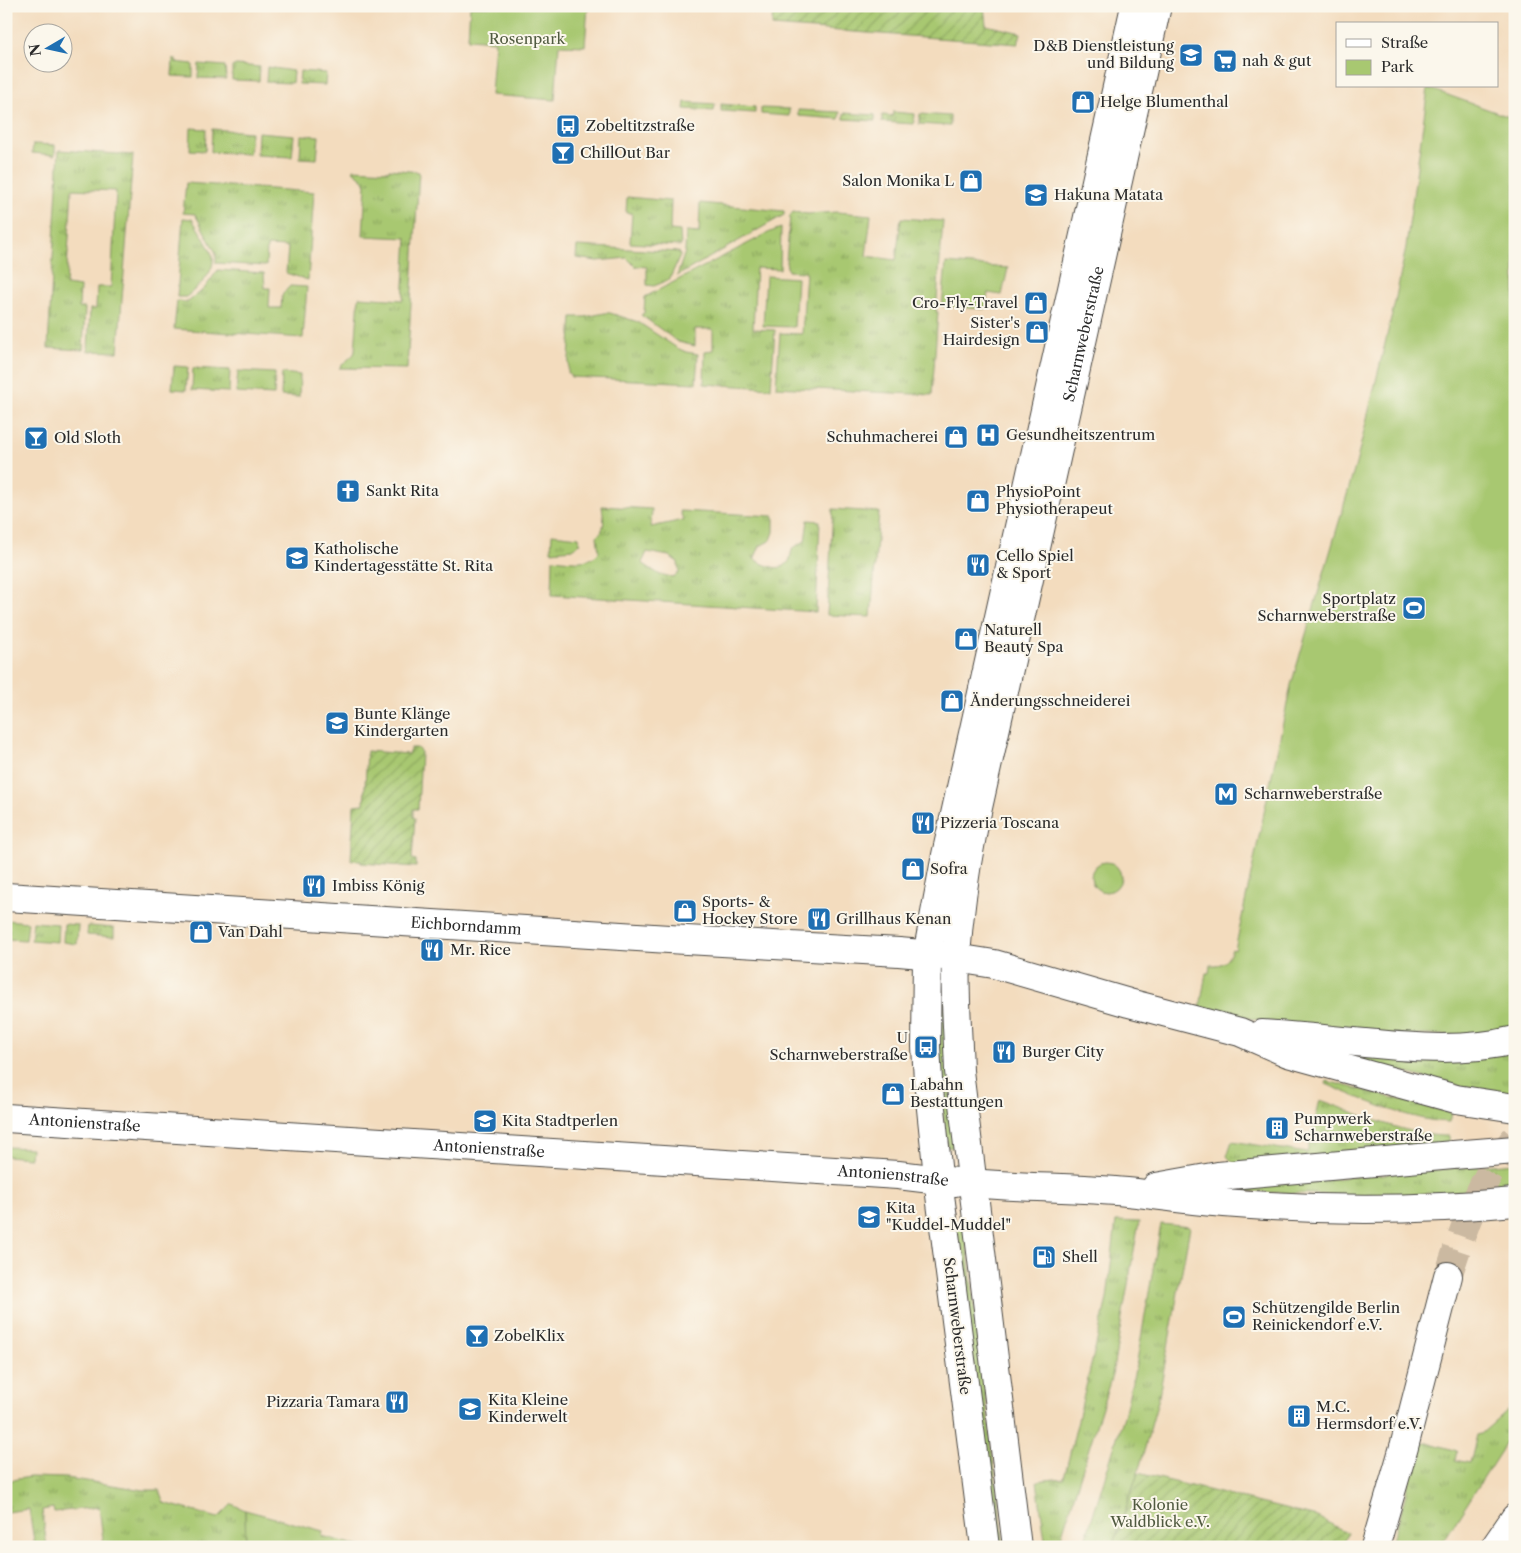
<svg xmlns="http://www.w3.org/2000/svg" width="1521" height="1553" font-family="'Libre Caslon Text',serif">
<defs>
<pattern id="grass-tufts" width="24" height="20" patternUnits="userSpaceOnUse" patternTransform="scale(1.25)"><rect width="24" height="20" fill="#a8c871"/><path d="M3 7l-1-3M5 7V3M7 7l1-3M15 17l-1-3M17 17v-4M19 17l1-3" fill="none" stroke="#89a35d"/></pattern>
<pattern id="garden-furrows" width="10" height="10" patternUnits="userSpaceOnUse" patternTransform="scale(1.25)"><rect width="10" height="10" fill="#a8c871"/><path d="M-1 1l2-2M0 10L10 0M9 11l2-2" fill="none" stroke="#89a35d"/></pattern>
</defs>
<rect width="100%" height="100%" fill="#fbf7ec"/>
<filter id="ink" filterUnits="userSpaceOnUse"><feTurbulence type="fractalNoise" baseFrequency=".02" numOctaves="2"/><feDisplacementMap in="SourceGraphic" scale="10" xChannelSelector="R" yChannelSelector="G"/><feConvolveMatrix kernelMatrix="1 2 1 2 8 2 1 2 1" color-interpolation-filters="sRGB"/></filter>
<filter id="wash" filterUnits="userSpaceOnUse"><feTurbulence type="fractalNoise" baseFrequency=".0096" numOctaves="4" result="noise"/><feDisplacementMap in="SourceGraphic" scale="20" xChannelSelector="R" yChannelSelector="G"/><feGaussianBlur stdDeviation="1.12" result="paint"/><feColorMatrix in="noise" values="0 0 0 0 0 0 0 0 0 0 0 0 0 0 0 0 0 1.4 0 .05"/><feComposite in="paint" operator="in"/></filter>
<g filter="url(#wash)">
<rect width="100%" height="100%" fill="#f3dcbe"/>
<!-- grass -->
<g fill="url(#grass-tufts)" stroke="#6a7a4e" fill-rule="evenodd">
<polygon points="173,59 176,59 175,62 193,64 193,77 172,76"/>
<polygon points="199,64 225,66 226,79 198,78"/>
<polygon points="236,65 260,67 259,81 232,80 232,67"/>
<polygon points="267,67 293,71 292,83 266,82"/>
<polygon points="300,71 326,73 325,85 299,84"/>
<polygon points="685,102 715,104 714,111 684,109"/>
<polygon points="721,104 755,107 755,113 721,111"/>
<polygon points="761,108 789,109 789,116 761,114"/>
<polygon points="798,110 840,112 839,119 798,116"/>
<polygon points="893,112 915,114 914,124 882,122 882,115 893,116"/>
<polygon points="844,113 875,115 875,121 844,119"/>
<polygon points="920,114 950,116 950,126 919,124"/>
<polygon points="191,128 206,129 205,151 190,150"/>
<polygon points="212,129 251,132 249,154 211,152"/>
<polygon points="258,132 294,135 292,157 257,155"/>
<polygon points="301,135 319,136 317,159 300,158"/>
<polygon points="33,144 55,145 55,155 32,153"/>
<polygon points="59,150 133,155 118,352 88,351 90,309 96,309 97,287 111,287 116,191 72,189 66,285 80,287 79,308 85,308 83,350 48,348"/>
<polygon points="353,169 389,171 389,169 419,172 407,369 339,368 354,354 355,351 359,297 403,300 407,238 363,236 366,185 364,180 353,171"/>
<polygon points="186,183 314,192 308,280 286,273 288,247 267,246 266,266 216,263 216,253 195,214 183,213"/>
<polygon points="627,197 671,201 670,230 680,231 681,246 630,243 632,213 626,213"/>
<polygon points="700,203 784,211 784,215 677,276 685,252 686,232 699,233"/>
<polygon points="793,212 808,214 837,212 871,215 866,256 896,260 901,218 943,221 936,312 938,312 932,395 776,387 780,333 802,334 806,272 788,271 786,262 790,216"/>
<path d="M 183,218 L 192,219 C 197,227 211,249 213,257 C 215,273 197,288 186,297 L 177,297 Z"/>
<polygon points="781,228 780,269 756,268 753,329 775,330 771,388 704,384 705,351 713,350 713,329 695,329 695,346 678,342 641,315 644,313 645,297 770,232"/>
<polygon points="577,246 679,252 680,256 669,280 654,286 647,285 647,267 635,266 627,258 597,261 576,258"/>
<polygon points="218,270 264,273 265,288 270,288 269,308 281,308 282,295 290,286 307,287 303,338 174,329 177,301 188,302 204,289"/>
<polygon points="605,313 610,313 638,322 677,348 686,352 698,354 696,383 571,377 568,372 572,317 585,317"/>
<polygon points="174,366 188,367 186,390 172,389"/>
<polygon points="193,368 230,370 229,392 192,390"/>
<polygon points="238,371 275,373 274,395 236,393"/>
<polygon points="282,373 300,375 299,397 281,396"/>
<path d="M 602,506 L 652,509 L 651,527 L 683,520 L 680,511 L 774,516 L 774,532 L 771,540 L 760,546 L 754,559 C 764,565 783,575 790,559 C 791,555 791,552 793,548 L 805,541 L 808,520 L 820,521 L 816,612 L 552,595 L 553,559 C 568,560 589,566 599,552 L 597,536 C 607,528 603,517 602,506 ZM 647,552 L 669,556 L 678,562 L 679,573 L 673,577 L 660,575 L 642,563 Z"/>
<polygon points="833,509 879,512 871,617 827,615"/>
<polygon points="552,534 579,537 580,543 573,549 551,551"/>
<polygon points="6,920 28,922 26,940 6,939"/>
<polygon points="33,922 58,924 57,942 31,940"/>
<polygon points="64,924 78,925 77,944 63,942"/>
<polygon points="88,926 114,928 114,937 87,935"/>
<polygon points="938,998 945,998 955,1147 947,1148 942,1106"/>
<polygon points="1323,1051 1515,1052 1515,1094 1449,1084"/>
<path d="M 1327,1081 L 1451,1113 L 1449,1122 C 1411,1121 1361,1099 1326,1084 Z"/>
<path d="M 1320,1100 C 1358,1113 1409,1137 1449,1136 L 1449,1146 L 1234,1164 L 1227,1156 L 1232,1141 L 1307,1153 Z"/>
<polygon points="6,1147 31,1148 30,1158 6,1156"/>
<polygon points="1515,1163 1515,1187 1378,1197 1214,1190 1248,1186"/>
<polygon points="964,1221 1004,1547 996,1547 956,1222"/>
<polygon points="1116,1221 1139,1222 1112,1375 1058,1547 1046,1547 1037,1481 1064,1478 1107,1299"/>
<polygon points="1161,1224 1190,1227 1158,1401 1138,1473 1113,1547 1083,1547 1124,1416 1137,1361"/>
<polygon points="1515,1387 1515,1423 1501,1451 1446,1537 1438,1547 1389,1547 1400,1516 1419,1443 1427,1442 1457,1451 1455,1460 1470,1463 1477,1435 1481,1434 1509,1409"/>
<polygon points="30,1477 67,1478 144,1490 159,1490 164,1503 218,1518 232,1504 245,1510 246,1547 223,1547 223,1545 177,1547 177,1545 104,1547 99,1507 54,1512 53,1508 42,1510 47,1547 35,1547 29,1509 6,1512 6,1481"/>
</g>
<!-- park -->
<g fill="#a8c871" stroke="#6a7a4e">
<polygon points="470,6 588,6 585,46 559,45 555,100 491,95 495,41 468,39"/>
<path d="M 1428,88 L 1515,119 L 1515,1028 L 1466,1035 L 1393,1035 L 1262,1021 L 1200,1007 L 1206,973 L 1209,973 L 1210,965 C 1223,966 1228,961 1232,949 L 1235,950 L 1291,685 L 1356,464 L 1395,302 L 1406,247 Z"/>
<polygon points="946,263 1008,268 1002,295 988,293 985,309 942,306"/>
<polygon points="766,276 797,278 794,327 763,326"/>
<circle cx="1106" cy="877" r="15"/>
<polygon points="245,1510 323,1531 322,1536 363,1547 246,1547"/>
</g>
<!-- garden -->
<g fill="url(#garden-furrows)" stroke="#6a7a4e">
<polygon points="773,6 984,6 986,25 1021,33 1018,44 772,26"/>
<polygon points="411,748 417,748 421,752 418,809 413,809 413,817 415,818 412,859 416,860 416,867 361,863 361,861 351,860 354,805 364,804 367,751 408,754"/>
<polygon points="1138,1473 1317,1517 1348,1533 1343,1547 1113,1547"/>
</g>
</g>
<g filter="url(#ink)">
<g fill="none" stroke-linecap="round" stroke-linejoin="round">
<!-- highway-tunnel -->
<path stroke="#cbb9a1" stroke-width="28" stroke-dasharray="28 14" stroke-linecap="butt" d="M 1448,1276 C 1464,1227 1480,1177 1515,1138"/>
<!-- major casing -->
<g stroke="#494641" stroke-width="30">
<g id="major">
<path id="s1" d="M 6,897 L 669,939 L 899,952 L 945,956"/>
<path id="s2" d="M 6,1118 L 898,1175 L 956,1182"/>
<polyline points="985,1547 940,1195 928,1080 926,1047 927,955 946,855 1135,6"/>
<path id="s3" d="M 1017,1547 L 959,1071 C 958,1033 954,994 956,956 C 959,913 965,871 973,830 L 1157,6"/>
</g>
</g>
<!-- highway casing -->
<g stroke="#494641" stroke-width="30">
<g id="highway">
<polyline points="956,958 994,964 1129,1003 1240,1032 1288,1053 1456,1099 1515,1108"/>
<path d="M 1262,1034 C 1296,1036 1331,1040 1365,1043 C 1415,1048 1466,1052 1515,1040"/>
<path d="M 972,1183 C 1024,1188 1075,1187 1127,1192 C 1159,1195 1192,1201 1224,1203 C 1321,1211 1418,1211 1515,1202"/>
<polyline points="1156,1187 1218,1176 1453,1155"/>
<polyline points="1375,1547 1404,1447 1448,1276"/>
<polyline points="1495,1547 1515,1518"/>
</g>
</g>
<!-- major -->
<use href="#major" stroke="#fff" stroke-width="28"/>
<!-- highway -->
<use href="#highway" stroke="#fff" stroke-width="28"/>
<!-- highway-bridge casing -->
<g stroke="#494641" stroke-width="30" stroke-linecap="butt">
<polyline id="highway-bridge" points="1453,1155 1515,1150"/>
</g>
<!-- highway-bridge -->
<use href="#highway-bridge" stroke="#fff" stroke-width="28"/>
</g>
</g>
<!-- icons -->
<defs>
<g id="university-square" transform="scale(1.25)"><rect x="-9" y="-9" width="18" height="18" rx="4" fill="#1f6fb2" stroke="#fbf7ec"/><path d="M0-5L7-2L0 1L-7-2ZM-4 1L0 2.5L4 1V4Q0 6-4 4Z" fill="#fff"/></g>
<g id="supermarket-square" transform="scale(1.25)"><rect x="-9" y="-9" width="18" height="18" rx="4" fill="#1f6fb2" stroke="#fbf7ec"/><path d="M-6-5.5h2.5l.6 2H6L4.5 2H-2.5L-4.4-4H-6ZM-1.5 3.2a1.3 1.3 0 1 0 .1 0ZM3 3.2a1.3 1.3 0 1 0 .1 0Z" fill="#fff"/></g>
<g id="shop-square" transform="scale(1.25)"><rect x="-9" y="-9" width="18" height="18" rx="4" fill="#1f6fb2" stroke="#fbf7ec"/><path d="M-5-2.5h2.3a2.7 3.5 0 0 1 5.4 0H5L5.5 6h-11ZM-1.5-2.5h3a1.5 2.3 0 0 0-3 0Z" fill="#fff"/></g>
<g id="bus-square" transform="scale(1.25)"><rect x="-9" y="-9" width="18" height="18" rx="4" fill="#1f6fb2" stroke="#fbf7ec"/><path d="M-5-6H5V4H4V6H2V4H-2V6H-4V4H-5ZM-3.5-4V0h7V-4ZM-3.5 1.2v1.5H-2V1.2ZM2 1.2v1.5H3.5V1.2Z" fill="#fff"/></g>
<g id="bar-square" transform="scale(1.25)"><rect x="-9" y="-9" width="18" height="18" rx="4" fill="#1f6fb2" stroke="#fbf7ec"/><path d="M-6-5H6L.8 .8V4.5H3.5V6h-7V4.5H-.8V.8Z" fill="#fff"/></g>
<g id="school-square" transform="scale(1.25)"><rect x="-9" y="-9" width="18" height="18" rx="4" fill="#1f6fb2" stroke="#fbf7ec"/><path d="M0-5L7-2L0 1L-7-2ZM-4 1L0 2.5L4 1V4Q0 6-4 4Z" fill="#fff"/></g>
<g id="hospital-square" transform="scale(1.25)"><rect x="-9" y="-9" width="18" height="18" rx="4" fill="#1f6fb2" stroke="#fbf7ec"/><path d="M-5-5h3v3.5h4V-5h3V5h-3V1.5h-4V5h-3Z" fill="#fff"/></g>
<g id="church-square" transform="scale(1.25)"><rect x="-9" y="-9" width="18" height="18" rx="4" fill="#1f6fb2" stroke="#fbf7ec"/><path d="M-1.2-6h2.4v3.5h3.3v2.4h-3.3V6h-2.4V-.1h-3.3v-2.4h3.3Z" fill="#fff"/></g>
<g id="restaurant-square" transform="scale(1.25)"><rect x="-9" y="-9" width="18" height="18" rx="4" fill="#1f6fb2" stroke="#fbf7ec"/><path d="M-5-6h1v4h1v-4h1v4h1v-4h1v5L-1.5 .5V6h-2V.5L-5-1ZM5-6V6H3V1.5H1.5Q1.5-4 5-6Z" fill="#fff"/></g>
<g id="stadium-square" transform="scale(1.25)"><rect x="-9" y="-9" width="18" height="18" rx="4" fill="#1f6fb2" stroke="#fbf7ec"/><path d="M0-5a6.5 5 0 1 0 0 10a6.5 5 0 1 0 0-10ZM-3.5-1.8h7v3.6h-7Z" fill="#fff"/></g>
<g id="metro-square" transform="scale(1.25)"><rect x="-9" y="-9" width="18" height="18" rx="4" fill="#1f6fb2" stroke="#fbf7ec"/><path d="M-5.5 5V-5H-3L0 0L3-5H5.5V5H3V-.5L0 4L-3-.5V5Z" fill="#fff"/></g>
<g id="building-square" transform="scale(1.25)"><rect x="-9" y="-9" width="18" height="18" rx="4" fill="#1f6fb2" stroke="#fbf7ec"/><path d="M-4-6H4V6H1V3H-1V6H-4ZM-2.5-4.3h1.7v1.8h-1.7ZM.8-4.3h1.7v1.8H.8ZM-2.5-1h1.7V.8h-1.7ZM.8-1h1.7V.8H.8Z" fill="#fff"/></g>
<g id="fuel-square" transform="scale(1.25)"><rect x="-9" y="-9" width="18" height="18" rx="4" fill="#1f6fb2" stroke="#fbf7ec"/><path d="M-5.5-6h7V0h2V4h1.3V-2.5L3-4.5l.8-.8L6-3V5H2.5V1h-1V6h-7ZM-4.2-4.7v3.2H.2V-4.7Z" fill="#fff"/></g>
</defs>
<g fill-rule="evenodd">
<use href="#university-square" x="1191" y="55"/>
<use href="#supermarket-square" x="1225" y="61"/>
<use href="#shop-square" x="1083" y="102"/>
<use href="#bus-square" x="568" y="126"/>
<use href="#bar-square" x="563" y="153"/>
<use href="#shop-square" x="971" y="181"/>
<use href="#school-square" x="1036" y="195"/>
<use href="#shop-square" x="1036" y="303"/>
<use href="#shop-square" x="1037" y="332"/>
<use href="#hospital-square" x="988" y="435"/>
<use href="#shop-square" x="956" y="437"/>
<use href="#bar-square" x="36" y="438"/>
<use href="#church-square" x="348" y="491"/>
<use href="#shop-square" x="978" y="501"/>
<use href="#school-square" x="297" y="558"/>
<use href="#restaurant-square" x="978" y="565"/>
<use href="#stadium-square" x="1414" y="608"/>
<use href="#shop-square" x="966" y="639"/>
<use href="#shop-square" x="952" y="701"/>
<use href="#school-square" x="337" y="723"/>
<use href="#metro-square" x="1226" y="794"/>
<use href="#restaurant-square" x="923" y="823"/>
<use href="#shop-square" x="913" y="869"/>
<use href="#restaurant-square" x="314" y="886"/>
<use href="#shop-square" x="685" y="911"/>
<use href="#restaurant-square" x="819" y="919"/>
<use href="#shop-square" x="201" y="932"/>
<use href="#restaurant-square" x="432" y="950"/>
<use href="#bus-square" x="926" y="1047"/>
<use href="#restaurant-square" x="1004" y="1052"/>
<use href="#shop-square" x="893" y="1094"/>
<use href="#school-square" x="485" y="1121"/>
<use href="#building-square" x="1277" y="1128"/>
<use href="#school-square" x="869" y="1217"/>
<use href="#fuel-square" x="1044" y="1257"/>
<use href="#stadium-square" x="1234" y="1317"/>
<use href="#bar-square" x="477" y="1336"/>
<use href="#restaurant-square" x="397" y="1402"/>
<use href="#school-square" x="470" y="1409"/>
<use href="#building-square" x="1299" y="1416"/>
</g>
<g text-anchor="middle" stroke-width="4" stroke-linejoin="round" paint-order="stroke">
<!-- park labels -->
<g font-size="15" fill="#505a40" stroke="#fbf7ec">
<text x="527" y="44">Rosenpark</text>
<text x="1160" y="1510">Kolonie<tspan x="1160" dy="17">Waldblick e.V.</tspan></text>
</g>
<!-- poi labels -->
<g font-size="15" fill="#2b2b2b" stroke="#fbf7ec" text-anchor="start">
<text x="1174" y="51" text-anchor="end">D&amp;B Dienstleistung<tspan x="1174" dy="17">und Bildung</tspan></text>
<text x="1242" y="66">nah &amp; gut</text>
<text x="1100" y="107">Helge Blumenthal</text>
<text x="586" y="131">Zobeltitzstraße</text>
<text x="580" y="158">ChillOut Bar</text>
<text x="954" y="186" text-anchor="end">Salon Monika L</text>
<text x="1054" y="200">Hakuna Matata</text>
<text x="1018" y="308" text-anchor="end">Cro-Fly-Travel</text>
<text x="1020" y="328" text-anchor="end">Sister's<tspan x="1020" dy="17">Hairdesign</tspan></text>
<text x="1006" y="440">Gesundheitszentrum</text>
<text x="938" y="442" text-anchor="end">Schuhmacherei</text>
<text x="54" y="443">Old Sloth</text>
<text x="366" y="496">Sankt Rita</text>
<text x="996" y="497">PhysioPoint<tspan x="996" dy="17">Physiotherapeut</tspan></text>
<text x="314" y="554">Katholische<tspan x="314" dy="17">Kindertagesstätte St. Rita</tspan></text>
<text x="996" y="561">Cello Spiel<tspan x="996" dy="17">&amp; Sport</tspan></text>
<text x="1396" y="604" text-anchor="end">Sportplatz<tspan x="1396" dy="17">Scharnweberstraße</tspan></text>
<text x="984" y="635">Naturell<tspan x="984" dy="17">Beauty Spa</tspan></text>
<text x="970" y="706">Änderungsschneiderei</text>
<text x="354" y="719">Bunte Klänge<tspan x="354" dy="17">Kindergarten</tspan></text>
<text x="1244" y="799">Scharnweberstraße</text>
<text x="940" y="828">Pizzeria Toscana</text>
<text x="930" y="874">Sofra</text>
<text x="332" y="891">Imbiss König</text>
<text x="702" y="907">Sports- &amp;<tspan x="702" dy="17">Hockey Store</tspan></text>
<text x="836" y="924">Grillhaus Kenan</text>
<text x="218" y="937">Van Dahl</text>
<text x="450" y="955">Mr. Rice</text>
<text x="908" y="1043" text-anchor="end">U<tspan x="908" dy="17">Scharnweberstraße</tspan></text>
<text x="1022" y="1057">Burger City</text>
<text x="910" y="1090">Labahn<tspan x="910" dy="17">Bestattungen</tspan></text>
<text x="1294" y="1124">Pumpwerk<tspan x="1294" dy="17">Scharnweberstraße</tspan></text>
<text x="502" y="1126">Kita Stadtperlen</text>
<text x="886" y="1213">Kita<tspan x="886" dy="17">"Kuddel-Muddel"</tspan></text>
<text x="1062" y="1262">Shell</text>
<text x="1252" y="1313">Schützengilde Berlin<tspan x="1252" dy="17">Reinickendorf e.V.</tspan></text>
<text x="494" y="1341">ZobelKlix</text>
<text x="488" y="1405">Kita Kleine<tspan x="488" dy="17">Kinderwelt</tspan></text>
<text x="380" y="1407" text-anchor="end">Pizzaria Tamara</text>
<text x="1316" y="1412">M.C.<tspan x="1316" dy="17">Hermsdorf e.V.</tspan></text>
</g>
<!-- street labels -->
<g font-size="15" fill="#2b2b2b" stroke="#fbf7ec">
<text dy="5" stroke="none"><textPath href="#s3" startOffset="1230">Scharnweberstraße</textPath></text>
<text dy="5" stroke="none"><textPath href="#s1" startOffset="461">Eichborndamm</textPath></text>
<text dy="5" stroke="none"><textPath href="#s2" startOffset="79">Antonienstraße</textPath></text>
<text dy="5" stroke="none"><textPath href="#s2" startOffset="484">Antonienstraße</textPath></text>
<text dy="5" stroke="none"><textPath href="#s2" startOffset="889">Antonienstraße</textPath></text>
<text transform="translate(957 1326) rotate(83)" y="5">Scharnweberstraße</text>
</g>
</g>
<!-- margin -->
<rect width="1521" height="1553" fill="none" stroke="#fbf7ec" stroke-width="25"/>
<!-- legend -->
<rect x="1336" y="22" width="162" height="65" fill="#fbf7ec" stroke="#a8a59f"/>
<rect x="1346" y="39" width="25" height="8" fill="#ffffff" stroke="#a8a59f"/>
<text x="1381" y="48" font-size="15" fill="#2b2b2b">Straße</text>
<rect x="1346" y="60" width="25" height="15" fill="#a8c871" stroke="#a8a59f"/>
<text x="1381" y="72" font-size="15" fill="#2b2b2b">Park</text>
<!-- north arrow -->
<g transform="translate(48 48) rotate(261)"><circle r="24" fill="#fbf7ec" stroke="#a8a59f"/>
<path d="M0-4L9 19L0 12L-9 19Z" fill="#1f6fb2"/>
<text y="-8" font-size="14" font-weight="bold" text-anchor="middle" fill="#2b2b2b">N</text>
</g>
</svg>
